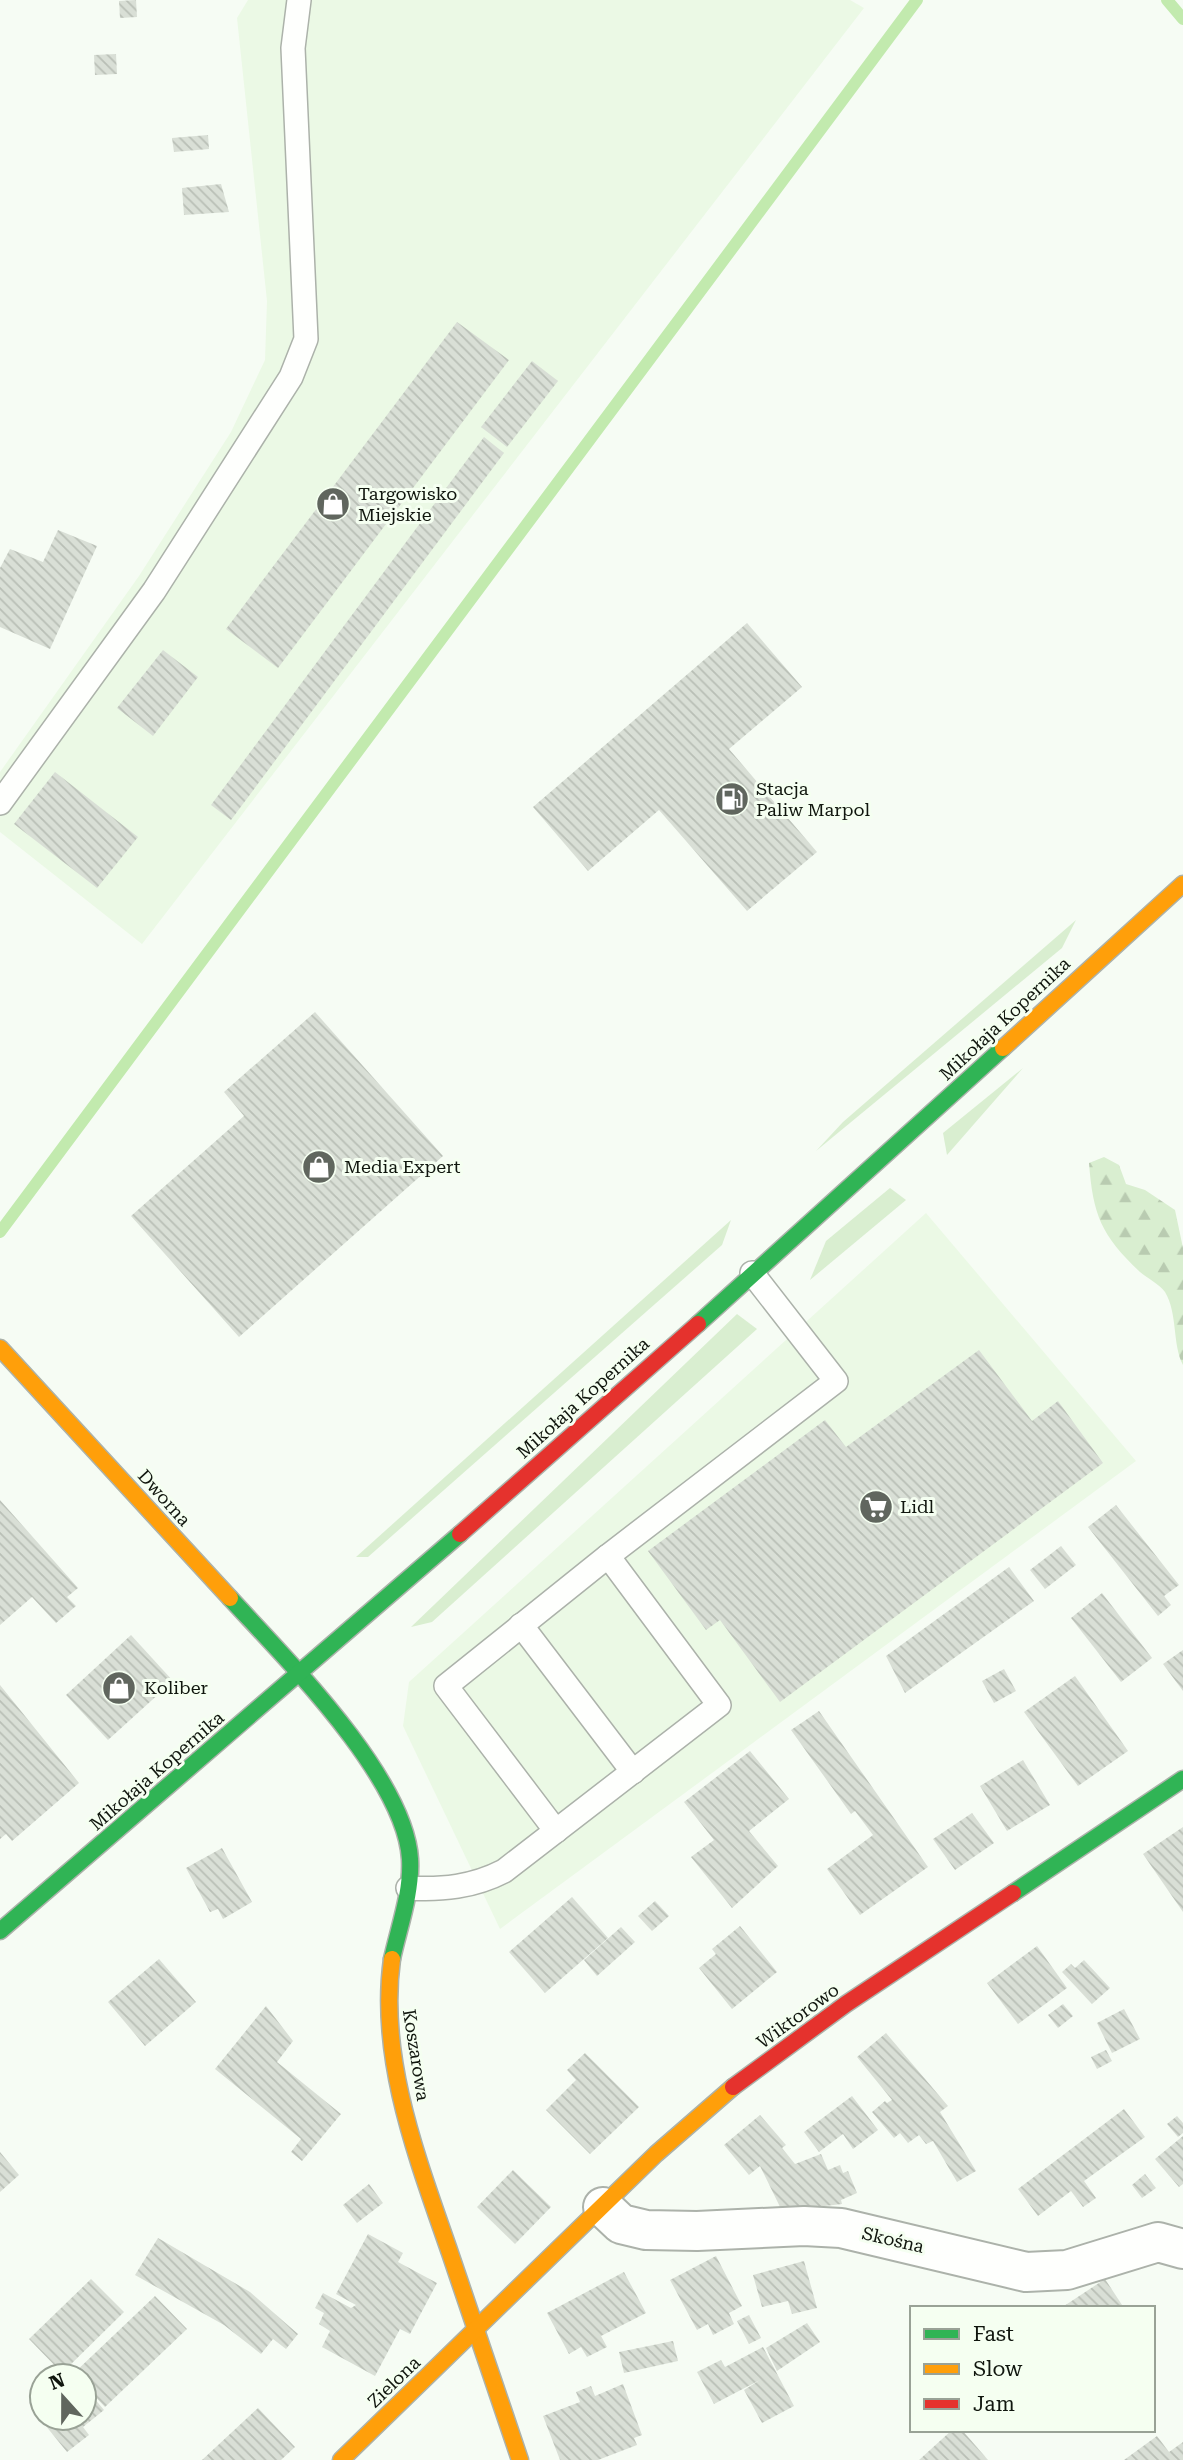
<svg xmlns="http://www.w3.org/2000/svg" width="1183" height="2460" font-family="'Roboto Serif',serif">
<defs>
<pattern id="forest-firs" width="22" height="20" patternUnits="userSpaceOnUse" patternTransform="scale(1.75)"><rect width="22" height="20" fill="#d9eed0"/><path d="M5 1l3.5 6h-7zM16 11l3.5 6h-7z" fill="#b9cbb1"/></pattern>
<pattern id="building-back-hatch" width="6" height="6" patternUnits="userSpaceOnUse" patternTransform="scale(1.75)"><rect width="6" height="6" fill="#d9dfd6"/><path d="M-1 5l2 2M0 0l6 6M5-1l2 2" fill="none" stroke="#b9bfb6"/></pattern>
</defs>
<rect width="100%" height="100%" fill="#f6fcf4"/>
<!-- built -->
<g fill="#ebf9e5">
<polygon points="248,0 850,0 864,8 142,944 0,832 0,772 139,576 231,432 265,360 267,301 237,18"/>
<polygon points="926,1213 1136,1461 500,1929 403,1726 409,1682"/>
</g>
<!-- grass -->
<g fill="#d9eed0">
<polygon points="1076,920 1062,948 816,1151 843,1122"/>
<polygon points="1023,1068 947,1155 943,1133"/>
<polygon points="890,1188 906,1200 810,1280 826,1241"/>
<polygon points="731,1220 722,1245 368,1557 356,1557"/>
<polygon points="737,1314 757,1329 432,1622 411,1627"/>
</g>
<!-- forest -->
<path fill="url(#forest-firs)" d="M 1104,1157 L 1119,1165 L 1126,1184 L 1145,1190 L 1175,1210 L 1183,1248 L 1183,1365 C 1172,1344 1178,1314 1165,1292 C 1159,1284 1147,1278 1140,1272 C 1101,1235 1093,1215 1089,1163 Z"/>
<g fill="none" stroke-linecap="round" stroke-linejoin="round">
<!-- stream -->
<g stroke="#c2eaae" stroke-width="12">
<polyline points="1167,0 1183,19"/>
<polyline points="0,1232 917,0"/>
</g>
</g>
<!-- building -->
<g fill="url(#building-back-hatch)">
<polygon points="136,0 137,17 120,18 119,1"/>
<polygon points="116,54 117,74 95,75 94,55"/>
<polygon points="208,135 209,149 174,152 172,138"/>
<polygon points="221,184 229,212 184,215 182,188"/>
<polygon points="457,322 509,360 278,668 226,629"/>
<polygon points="532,361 558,381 507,447 481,427"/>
<polygon points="484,437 504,453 231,820 211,805"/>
<polygon points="58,530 97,546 50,649 0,627 0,568 10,549 43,562"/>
<polygon points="747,623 802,687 729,749 817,852 747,911 659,810 588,871 533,807"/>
<polygon points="163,650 198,677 153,736 117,708"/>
<polygon points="55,772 138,837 97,888 14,824"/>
<polygon points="315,1012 443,1156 239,1337 131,1216 244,1116 224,1092"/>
<polygon points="979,1350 1032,1421 1058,1401 1103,1463 780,1702 720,1620 706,1630 648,1551 825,1420 846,1447"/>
<polygon points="0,1500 78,1588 67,1597 76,1606 56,1623 32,1597 0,1625"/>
<polygon points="1116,1505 1179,1585 1164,1596 1171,1605 1158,1616 1088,1527"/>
<polygon points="1061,1546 1076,1565 1045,1589 1030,1570"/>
<polygon points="1009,1567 1034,1601 905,1693 886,1656"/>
<polygon points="1102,1593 1152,1658 1121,1682 1071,1618"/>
<polygon points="131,1635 173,1681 108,1740 66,1695"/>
<polygon points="1183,1650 1183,1691 1163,1664"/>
<polygon points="1004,1669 1016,1691 994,1703 982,1681"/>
<polygon points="1075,1676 1128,1751 1078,1786 1024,1712"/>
<polygon points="0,1685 79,1783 12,1841 6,1834 0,1839"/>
<polygon points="819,1711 928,1867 860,1915 827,1869 873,1835 855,1811 851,1814 791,1730"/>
<polygon points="750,1751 789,1799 749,1831 778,1866 732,1908 691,1857 714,1840 684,1802"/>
<polygon points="1023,1760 1050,1805 1007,1831 980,1786"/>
<polygon points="972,1813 994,1843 955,1870 933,1839"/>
<polygon points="1183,1827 1183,1912 1143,1854"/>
<polygon points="222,1848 252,1902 223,1919 218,1909 210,1912 186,1868"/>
<polygon points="572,1897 608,1938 545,1993 509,1952"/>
<polygon points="655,1901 669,1916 652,1931 638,1916"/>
<polygon points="740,1926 777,1972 732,2009 699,1968 716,1954 712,1949"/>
<polygon points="621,1927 635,1942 597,1976 584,1960"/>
<polygon points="1037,1946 1067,1988 1018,2024 987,1983"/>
<polygon points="159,1959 196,2002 145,2046 108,2002"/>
<polygon points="1084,1960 1110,1988 1092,2004 1062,1972 1071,1964 1075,1968"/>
<polygon points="1063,2004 1073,2016 1058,2028 1048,2015"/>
<polygon points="266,2006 293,2041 277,2062 341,2114 302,2161 291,2152 301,2139 215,2069"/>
<polygon points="1124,2009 1140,2039 1112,2053 1097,2023"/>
<polygon points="886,2033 948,2106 940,2112 976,2171 957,2182 933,2141 926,2144 919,2135 908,2143 900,2133 894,2138 872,2112 885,2101 887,2103 892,2100 857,2057"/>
<polygon points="1106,2050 1112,2061 1097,2069 1091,2057"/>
<polygon points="585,2053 639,2107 590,2154 546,2110 576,2080 567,2070"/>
<polygon points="852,2096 878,2130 853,2149 843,2134 819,2152 804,2132"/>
<polygon points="1124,2109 1145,2137 1084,2181 1096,2198 1083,2207 1071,2191 1038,2216 1018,2189"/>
<polygon points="760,2115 786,2145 782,2148 795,2164 821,2154 828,2170 840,2165 843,2173 848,2171 857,2193 841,2200 842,2204 782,2211 760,2166 749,2175 724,2145"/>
<polygon points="1177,2116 1183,2123 1183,2133 1178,2137 1167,2124"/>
<polygon points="1183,2136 1183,2184 1179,2187 1155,2159"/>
<polygon points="0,2152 19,2175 0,2192"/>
<polygon points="513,2170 551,2207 515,2244 477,2207"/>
<polygon points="1145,2174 1156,2188 1142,2198 1132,2185"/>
<polygon points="369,2184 383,2203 357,2223 343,2205"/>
<polygon points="368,2234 403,2253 398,2262 437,2283 410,2334 400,2329 375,2376 322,2347 330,2331 319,2324 324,2313 315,2308 323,2293 351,2308 356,2305 336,2294"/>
<polygon points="158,2238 250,2292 298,2334 286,2349 273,2339 261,2354 224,2325 135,2275"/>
<polygon points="716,2256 742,2306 729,2313 734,2324 713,2335 708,2324 697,2330 670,2280"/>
<polygon points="804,2261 817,2308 792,2314 788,2301 762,2307 753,2275"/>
<polygon points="624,2272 646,2313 601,2336 607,2347 587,2357 581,2347 569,2354 547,2313"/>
<polygon points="91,2279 124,2312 62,2373 29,2339"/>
<polygon points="1105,2279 1124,2308 1061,2308"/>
<polygon points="155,2296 187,2329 105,2407 84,2385 84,2376 73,2374"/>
<polygon points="749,2315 761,2338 749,2344 737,2321"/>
<polygon points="807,2323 820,2342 777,2371 766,2348"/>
<polygon points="673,2341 678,2361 624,2373 619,2352"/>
<polygon points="763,2347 794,2406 762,2423 744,2390 760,2380 714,2404 697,2372 721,2360 725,2367"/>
<polygon points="623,2384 642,2435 634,2438 637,2445 598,2460 560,2460 543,2416 580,2402 576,2392 591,2386 595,2396"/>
<polygon points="84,2386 104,2410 83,2427 89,2435 67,2452 37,2415 42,2411 42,2418 84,2418"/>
<polygon points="258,2408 295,2447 281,2460 202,2460"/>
<polygon points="952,2430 962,2430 988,2460 919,2460"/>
<polygon points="1157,2436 1169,2452 1183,2442 1183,2460 1124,2460"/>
</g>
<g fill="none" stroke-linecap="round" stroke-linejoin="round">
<!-- lane casing -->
<g stroke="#acb2aa" stroke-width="26">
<g id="lane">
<polyline points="0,803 154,591 291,377 306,339 293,48 299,0"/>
<polyline points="521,1625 633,1772"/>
<polyline points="556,1831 446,1686 608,1556"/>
<path d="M 408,1888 C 442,1890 473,1887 504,1871 L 719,1705 L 608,1556 L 836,1381 L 752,1273"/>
</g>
</g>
<!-- street casing -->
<g stroke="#acb2aa" stroke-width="42">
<polyline id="street" points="603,2207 621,2224 646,2230 697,2231 804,2226 841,2228 1026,2272 1067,2270 1158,2242 1183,2249"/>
</g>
<!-- fast casing -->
<g stroke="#acb2aa" stroke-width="19">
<g id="fast">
<polyline points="698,1324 1003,1048"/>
<path d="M 230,1598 C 285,1658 405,1777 410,1859 C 412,1892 399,1927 392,1959"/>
<polyline points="1013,1893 1183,1779"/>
<polyline points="0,1931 460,1534"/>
</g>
</g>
<!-- slow casing -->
<g stroke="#acb2aa" stroke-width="19">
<g id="slow">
<polyline points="1003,1048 1183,884"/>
<polyline points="0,1348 230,1598"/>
<path d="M 392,1959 C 378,2059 418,2160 450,2253 C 473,2322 497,2391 520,2460"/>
<polyline points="341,2460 656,2154 733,2087"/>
</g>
</g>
<!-- jam casing -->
<g stroke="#acb2aa" stroke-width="19">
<g id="jam">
<polyline points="460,1534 698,1324"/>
<polyline points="733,2087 846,2004 1013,1893"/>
</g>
</g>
<!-- lane -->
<use href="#lane" stroke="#fefffd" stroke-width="23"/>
<!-- street -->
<use href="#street" stroke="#fefffd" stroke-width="38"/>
<!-- fast -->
<use href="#fast" stroke="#30b455" stroke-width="16"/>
<!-- slow -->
<use href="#slow" stroke="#ff9f0a" stroke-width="16"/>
<!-- jam -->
<use href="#jam" stroke="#e5322d" stroke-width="16"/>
</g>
<!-- icons -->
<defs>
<g id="shop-disc" transform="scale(1.75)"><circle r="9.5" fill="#60665e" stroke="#f5fff1"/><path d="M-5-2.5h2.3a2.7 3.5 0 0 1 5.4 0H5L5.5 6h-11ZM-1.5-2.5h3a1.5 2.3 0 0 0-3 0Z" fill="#fff"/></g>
<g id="fuel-disc" transform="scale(1.75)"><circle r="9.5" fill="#60665e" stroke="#f5fff1"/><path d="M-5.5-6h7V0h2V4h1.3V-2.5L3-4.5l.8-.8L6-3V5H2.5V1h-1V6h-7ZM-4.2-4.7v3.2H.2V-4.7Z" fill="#fff"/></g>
<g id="supermarket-disc" transform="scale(1.75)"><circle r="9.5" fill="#60665e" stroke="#f5fff1"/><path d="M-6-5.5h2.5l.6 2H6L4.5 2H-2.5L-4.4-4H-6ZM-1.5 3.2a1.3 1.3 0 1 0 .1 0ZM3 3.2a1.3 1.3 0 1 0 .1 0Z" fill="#fff"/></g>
</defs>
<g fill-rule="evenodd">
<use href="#shop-disc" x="333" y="504"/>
<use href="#fuel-disc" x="732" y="799"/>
<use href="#shop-disc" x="319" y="1167"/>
<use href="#supermarket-disc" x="876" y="1507"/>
<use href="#shop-disc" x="119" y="1688"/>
</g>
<g text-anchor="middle" stroke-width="6" stroke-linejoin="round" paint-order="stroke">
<!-- poi labels -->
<g font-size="18" fill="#10160e" stroke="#f5fff1" text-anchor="start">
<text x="358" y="500">Targowisko<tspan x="358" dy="21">Miejskie</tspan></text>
<text x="756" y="795">Stacja<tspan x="756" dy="21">Paliw Marpol</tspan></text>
<text x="344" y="1173">Media Expert</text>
<text x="900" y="1513">Lidl</text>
<text x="144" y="1694">Koliber</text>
</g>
<!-- street labels -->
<g font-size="18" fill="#10160e" stroke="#f5fff1">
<text transform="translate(1005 1019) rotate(-43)" y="6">Mikołaja Kopernika</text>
<text transform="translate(583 1398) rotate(-42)" y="6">Mikołaja Kopernika</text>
<text transform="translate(164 1498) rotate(48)" y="6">Dworna</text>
<text transform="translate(157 1771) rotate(-41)" y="6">Mikołaja Kopernika</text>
<text transform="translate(798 2016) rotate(-36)" y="6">Wiktorowo</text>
<text transform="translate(416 2055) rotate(81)" y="6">Koszarowa</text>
<text transform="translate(893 2240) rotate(13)" y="6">Skośna</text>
<text transform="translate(394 2382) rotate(-44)" y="6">Zielona</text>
</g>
</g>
<!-- legend -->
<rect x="910" y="2306" width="245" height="126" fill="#f5fff1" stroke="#99a296" stroke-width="2"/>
<rect x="924" y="2329" width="35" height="10" fill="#30b455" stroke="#99a296" stroke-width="2"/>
<text x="973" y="2341" font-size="21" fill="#10160e">Fast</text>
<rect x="924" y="2364" width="35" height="10" fill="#ff9f0a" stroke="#99a296" stroke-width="2"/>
<text x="973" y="2376" font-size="21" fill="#10160e">Slow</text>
<rect x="924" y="2399" width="35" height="10" fill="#e5322d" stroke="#99a296" stroke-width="2"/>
<text x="973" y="2411" font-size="21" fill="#10160e">Jam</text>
<!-- north arrow -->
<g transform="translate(63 2397) rotate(339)"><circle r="33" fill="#f5fff1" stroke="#99a296" stroke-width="2"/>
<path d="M0-5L12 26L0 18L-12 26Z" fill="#60665e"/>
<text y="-10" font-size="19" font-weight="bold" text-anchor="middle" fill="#10160e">N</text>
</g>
</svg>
